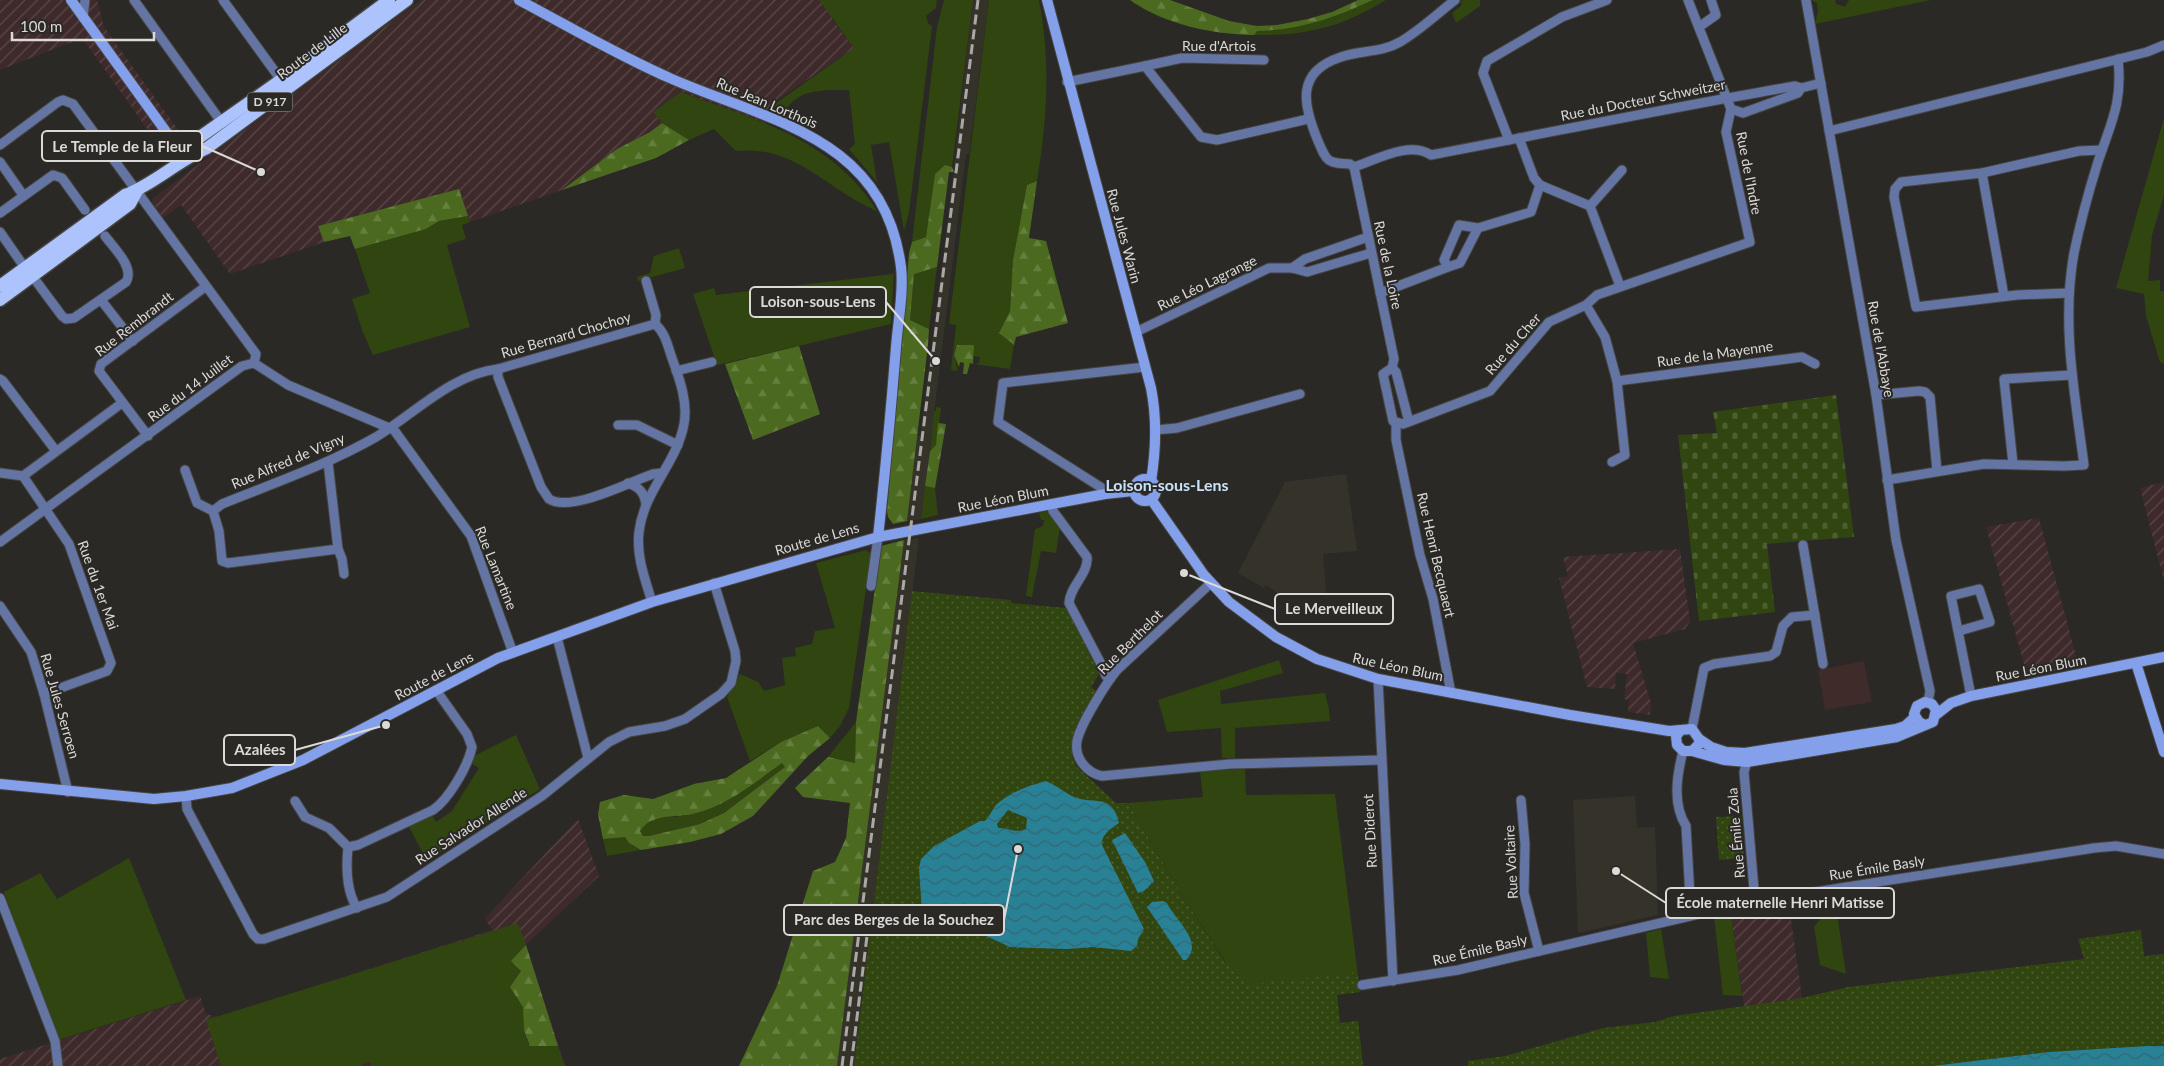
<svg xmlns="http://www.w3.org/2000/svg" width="2164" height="1066" font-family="Lato,sans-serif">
<defs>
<pattern id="industrial-furrows" width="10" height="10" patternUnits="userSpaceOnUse" patternTransform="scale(1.25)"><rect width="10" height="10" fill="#3f2a2b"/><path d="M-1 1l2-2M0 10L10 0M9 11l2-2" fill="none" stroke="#5a4849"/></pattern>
<pattern id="forest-firs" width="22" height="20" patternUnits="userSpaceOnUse" patternTransform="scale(1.25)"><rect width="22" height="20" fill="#4c6a1f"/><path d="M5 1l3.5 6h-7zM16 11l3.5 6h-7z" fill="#657f3f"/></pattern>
<pattern id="cemetery-stones" width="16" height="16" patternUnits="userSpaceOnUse" patternTransform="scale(1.25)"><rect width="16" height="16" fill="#30450f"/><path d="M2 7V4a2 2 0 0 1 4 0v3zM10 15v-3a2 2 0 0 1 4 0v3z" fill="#4d5f31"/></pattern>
<pattern id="park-dots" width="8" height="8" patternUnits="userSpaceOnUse" patternTransform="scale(1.25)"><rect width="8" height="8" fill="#30450f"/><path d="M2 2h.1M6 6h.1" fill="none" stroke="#4d5f31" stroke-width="1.8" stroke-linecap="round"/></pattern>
<pattern id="water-waves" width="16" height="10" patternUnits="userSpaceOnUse" patternTransform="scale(1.25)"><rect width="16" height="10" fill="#298195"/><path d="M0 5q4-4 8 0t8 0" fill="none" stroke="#336773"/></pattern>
</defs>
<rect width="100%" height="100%" fill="#2a2926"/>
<!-- commercial -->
<polygon fill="#3f2b2a" points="1864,661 1872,702 1825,710 1818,670"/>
<!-- industrial -->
<g fill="url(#industrial-furrows)">
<polygon points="0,0 97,0 104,27 184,138 165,154 82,38 0,70"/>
<polygon points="421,0 839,0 832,19 854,48 773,103 765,123 681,92 653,112 662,123 650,132 617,149 562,190 470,222 459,189 318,226 324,242 230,274 181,205 163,218 152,202 153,198"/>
<polygon points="2164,482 2164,581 2140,488"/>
<polygon points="2039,518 2079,667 2027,675 1986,527"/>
<polygon points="1680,549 1690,621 1685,629 1633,643 1651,703 1650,715 1628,712 1629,700 1624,699 1627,674 1616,673 1615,689 1587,687 1559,578 1568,576 1563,557"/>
<polygon points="578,819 599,876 526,945 565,1066 0,1066 0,1059 200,996 206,1014 219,1017 492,930 485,918"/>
<polygon points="1796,902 1797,910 1790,912 1802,998 1744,1007 1731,914"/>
</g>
<!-- built -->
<g fill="#353329">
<polygon points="973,0 989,0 969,154 966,154 921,519 907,521 916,436 920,436 948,218"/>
<polygon points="1346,474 1357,551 1323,554 1328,616 1292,618 1285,614 1283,597 1266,585 1264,588 1238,573 1285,482"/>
<polygon points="919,538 854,1066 837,1066 904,540"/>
<polygon points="1635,796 1637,828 1655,827 1658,915 1578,933 1573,800"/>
</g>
<!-- grass -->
<g fill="#30450f">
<path d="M 819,0 L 937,0 L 936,8 L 926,16 L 928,23 L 932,26 L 909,213 L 904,231 L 889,142 L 871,145 L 877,182 L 849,149 L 855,144 L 849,90 C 826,90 797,88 786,111 L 772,106 L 854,48 Z"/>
<polygon points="944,0 973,0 952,167 945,165 935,174 926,237 912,242 937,27"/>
<path d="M 989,0 L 1039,0 C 1051,60 1047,122 1037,181 L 1027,185 L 1013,260 L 1010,311 L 999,333 L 1014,345 L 1010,369 L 973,364 L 979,363 L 980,357 L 974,356 L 974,345 L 957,345 L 954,355 L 958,371 L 951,370 L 956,325 L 949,324 Z"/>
<path d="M 1373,0 L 1386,0 C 1342,27 1306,36 1254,35 L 1256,31 C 1300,30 1334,18 1373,0 Z"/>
<polygon points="1463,0 1480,0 1480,6 1456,23 1452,13 1462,5 1460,2"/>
<polygon points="1811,0 1835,0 1836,4 1845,7 1849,0 1931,0 1815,24 1818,11 1817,3"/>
<path d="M 681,92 C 756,120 833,139 877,211 C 826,190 797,145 736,151 L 714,129 L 689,140 L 662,123 L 653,112 Z"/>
<polygon points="2164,118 2164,195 2152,235 2148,281 2160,280 2160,291 2164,291 2164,364 2160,362 2146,316 2144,294 2116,288"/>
<polygon points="468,216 470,222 462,225 466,239 447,245 470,327 373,355 362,330 352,299 370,293 355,249 426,229 439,221"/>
<polygon points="679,248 685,268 638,281 637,277 650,273 654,256"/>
<polygon points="894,267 891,324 717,365 693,294 714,288 716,295 893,274"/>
<polygon points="937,267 929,329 910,320 914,273"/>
<polygon points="936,407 941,408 936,445 930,451 934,411 936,411"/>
<polygon points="925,486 935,488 938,515 921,519"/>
<polygon points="1046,511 1060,527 1056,553 1041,551 1032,597 1026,596 1035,529 1043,526 1044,520 1041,520 1039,513"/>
<polygon points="866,550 871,553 849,708 840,726 830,738 818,726 781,742 750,761 727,697 740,674 758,682 764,691 785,685 782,658 796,656 795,648 812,644 815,631 835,628 816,563"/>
<polygon points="1279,660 1283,673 1220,691 1221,704 1325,693 1329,709 1330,721 1235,728 1235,758 1222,758 1221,728 1167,732 1158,700"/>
<polygon points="856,722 855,763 828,757"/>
<polygon points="516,735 540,789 427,861 409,827 432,815 436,822 452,811 479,768 471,763 476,755"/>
<path d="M 782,763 L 786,766 L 724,813 L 700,824 L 649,836 L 643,836 L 640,830 C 653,813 674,819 693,814 C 727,806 754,783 782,763 Z"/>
<polygon points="1245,769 1246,795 1335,794 1360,992 1337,994 1340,1023 1358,1021 1363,1066 885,1066 1226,962 1181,894 1128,803 1203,797 1200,771"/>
<polygon points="625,836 629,843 641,850 607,856 603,839"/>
<polygon points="129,858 186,1000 58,1040 4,892 40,873 57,899"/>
<polygon points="1836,907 1846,974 1820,965 1814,927 1826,912"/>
<polygon points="1731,914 1742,996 1723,995 1714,917"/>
<polygon points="518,923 526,945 512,961 521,971 510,987 523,1007 524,1030 529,1046 558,1046 565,1066 372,1066 370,1062 358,1066 221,1066 206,1020"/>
<polygon points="1661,929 1669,979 1650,977 1646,933"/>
</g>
<!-- forest -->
<g fill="url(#forest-firs)" fill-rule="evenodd">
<path d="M 1130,0 L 1170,0 L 1229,21 L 1257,26 L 1277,25 L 1308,19 L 1332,12 L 1358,0 L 1373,0 C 1334,18 1300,30 1257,31 L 1254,35 C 1211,34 1166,25 1130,0 Z"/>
<polygon points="662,123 689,140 656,158 562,190 617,149 650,132"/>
<polygon points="945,165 952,167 954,172 949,172 937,267 914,274 910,320 929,329 928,345 907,521 893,524 888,517 887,511 909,253 912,242 926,237 935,174"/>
<polygon points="1037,181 1029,238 1046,241 1068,323 1016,337 1014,345 999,333 1010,311 1013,260 1027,185"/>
<polygon points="459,189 468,216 439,221 426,229 355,249 350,236 324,242 318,226"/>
<polygon points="957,345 974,345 973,364 970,363 967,374 963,374 964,363 960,362 959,367 954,355"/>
<polygon points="799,346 820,414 753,440 725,364"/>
<polygon points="938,423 946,424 935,488 925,486 930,451 936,445"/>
<polygon points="904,540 837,1066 739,1066 777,986 813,871 835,862 846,838 850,803 803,797 795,788 828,757 855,763 856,722 881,546"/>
<path d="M 818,726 L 830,738 L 808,756 L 753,816 L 721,834 L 690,842 L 641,850 L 629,843 L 625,837 L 603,839 L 598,814 L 600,802 L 624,795 L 653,799 L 694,784 L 726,778 L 781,742 ZM 782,763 L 785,767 L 724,813 L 700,824 L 649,836 L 643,836 L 640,831 C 652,813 674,818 693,814 C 727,806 754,783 782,763 Z"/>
<polygon points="526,945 558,1046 530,1046 524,1030 523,1007 510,987 521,971 511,961"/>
</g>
<!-- cemetery -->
<polygon fill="url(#cemetery-stones)" points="1836,395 1854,537 1767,544 1775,612 1699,621 1678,435 1717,433 1713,412"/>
<!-- park -->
<g fill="url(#park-dots)">
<polygon points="912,591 1011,600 1011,603 1066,608 1100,672 1091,687 1097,691 1073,734 1072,756 1076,766 1116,803 1128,803 1181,894 1226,963 1253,984 1357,972 1360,992 1337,995 1340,1023 1358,1021 1363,1066 854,1066"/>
<polygon points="1741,816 1744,858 1719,860 1716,817"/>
<polygon points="2141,930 2144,956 2164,954 2164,1046 2049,1052 1932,1066 1468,1066 1468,1061 1505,1056 1603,1028 1655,1022 1674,1016 1802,998 1848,987 2084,959 2078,939"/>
</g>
<!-- water -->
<g fill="url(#water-waves)" fill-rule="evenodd">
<path d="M 1046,781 C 1055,785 1062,790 1070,795 C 1090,807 1112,790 1119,823 C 1111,829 1101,834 1102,845 L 1144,929 L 1138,939 L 1137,946 L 1131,951 L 1093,947 L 1067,949 L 1010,947 L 982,934 L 944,931 L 934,926 L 922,912 L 919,868 L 921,859 L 934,846 L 980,821 L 985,821 C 990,816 992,810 996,805 C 1008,793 1030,785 1046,781 ZM 1008,810 L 1027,818 L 1026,829 C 1015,834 1009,827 998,828 L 997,824 Z"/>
<polygon points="1125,833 1145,862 1154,881 1144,891 1138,893 1112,840"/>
<path d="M 1163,901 L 1167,903 C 1174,919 1205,942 1186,960 L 1183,960 L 1147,907 L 1152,902 Z"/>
<polygon points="2147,1046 2164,1046 2164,1066 1932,1066 2049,1052"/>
</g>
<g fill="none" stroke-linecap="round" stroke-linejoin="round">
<!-- street casing -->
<g stroke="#464542" stroke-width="11">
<g id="street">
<polyline points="134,0 222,123"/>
<polyline points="223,0 281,80"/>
<polyline points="1806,0 1876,395 1896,540 1930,691 1928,702"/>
<polyline points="83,18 85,0"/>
<polyline points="1699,27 1716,15 1711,0"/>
<polyline points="1145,66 1182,58 1264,60"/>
<polyline points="1067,82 1145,66 1201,137 1217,140 1308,119"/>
<polyline points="1731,109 1743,113 1798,93 1801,88"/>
<polyline points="1829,131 2147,52 2164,45"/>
<polyline points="1519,138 1534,178 1540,185 1590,206 1620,286"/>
<polyline points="1509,140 1483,73 1487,61 1562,17 1607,0"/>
<polyline points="0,145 58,102 63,100 73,104 256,354 254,363 242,366 0,542"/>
<polyline points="0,162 23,195"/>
<path d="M 1354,167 C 1378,159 1409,141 1431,155 C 1553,132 1673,107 1795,86 L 1801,88 L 1821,83"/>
<path d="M 1354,167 L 1350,164 C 1327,163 1327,162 1318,141 C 1303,105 1295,72 1341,57 C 1360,50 1381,53 1400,42 C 1419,31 1437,14 1455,0"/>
<polyline points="1354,167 1394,359 1392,368"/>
<polyline points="1982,173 2004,296"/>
<polyline points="1590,206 1622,170"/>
<polyline points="0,213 53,175 62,178 85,210"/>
<polyline points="1478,228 1459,225 1444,260 1448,267 1460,263 1478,228 1531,212 1540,185"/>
<polyline points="0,232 25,268"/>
<polyline points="1368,237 1305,259 1292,268 1307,272 1371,253"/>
<path d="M 33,277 L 62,316 L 66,319 L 74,318 L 126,282 C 135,268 114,248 105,236"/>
<polyline points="646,281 656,315 655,324"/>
<polyline points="1380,293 1448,267"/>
<polyline points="2069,293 2017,295 1916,307 1894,197 1895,189 1901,182 1982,173 2079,151 2102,150"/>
<polyline points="101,300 133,341"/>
<polyline points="1586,305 1605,337 1617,381 1625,455 1612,462"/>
<path d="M 655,324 L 498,369 L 498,377 L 541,487 L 549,499 C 571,513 629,482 653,474 L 662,473"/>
<polyline points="1136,332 1269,268 1292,268"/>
<polyline points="254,363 288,385 394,430 471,536 513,653"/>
<polyline points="676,371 712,362"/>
<polyline points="0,379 3,381 56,451"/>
<polyline points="1617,381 1802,357 1815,364"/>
<polyline points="1876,395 1919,391 1925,392 1930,397 1937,471"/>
<polyline points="1409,422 1396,372 1392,368 1383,374 1393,421 1403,424 1490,391 1549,322 1586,305 1597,295 1750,242 1726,132 1731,109 1688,0"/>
<polyline points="1396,424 1396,440 1420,555 1433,599 1451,693"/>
<polyline points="618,425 637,425 678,445"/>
<polyline points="1155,430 1177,428 1300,394"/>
<polyline points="148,436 99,371 101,364 205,287"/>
<polyline points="328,462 338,549 342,559 344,574"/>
<polyline points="2013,464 2004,379 2072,375"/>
<polyline points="185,470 197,503 213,511"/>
<polyline points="1,473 23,476 69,544 111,663 107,671 44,694"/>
<polyline points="23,476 122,403"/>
<path d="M 1887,480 L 1984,464 L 2064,466 L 2084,465 C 2075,395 2061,324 2074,253 C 2080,224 2088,194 2097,165 C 2110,124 2123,105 2118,59"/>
<path d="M 628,483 C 639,487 644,492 646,504"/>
<polyline points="1105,494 1102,488 998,422 1003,383 1145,367"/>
<path d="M 1051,504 L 1053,511 L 1087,557 C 1089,573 1070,586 1069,603 L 1100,662 L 1106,676 L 1110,679"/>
<path d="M 213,511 L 222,504 C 274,483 327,465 376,437 C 414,414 452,374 498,369"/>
<polyline points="213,511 219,531 222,561 228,563 338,549"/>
<polyline points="1803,545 1823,664"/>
<path d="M 1211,583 L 1117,670 C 1106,683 1080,725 1077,741 C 1074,758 1087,773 1102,776 L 1230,764 L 1381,760"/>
<polyline points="871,586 878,537"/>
<path d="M 652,602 C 645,579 636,556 639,532 C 644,490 677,463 684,424 C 688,403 680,380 673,361 C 668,348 666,333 655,324"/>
<polyline points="0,606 31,652 44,694 68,792"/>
<polyline points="1959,631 1990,622 1979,589 1951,596 1971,696"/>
<polyline points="557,637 588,758"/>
<polyline points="1378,679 1393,981"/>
<polyline points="1692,729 1704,668 1714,664 1770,656 1776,652 1783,626 1792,617 1815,615"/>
<path d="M 1683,751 C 1677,775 1672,804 1686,826 L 1691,915"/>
<polyline points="1747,762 1744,772 1755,901"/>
<polyline points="186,796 187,809 253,934 258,939 264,939 387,897 542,796 609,742 629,732 665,726 685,719 721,694 731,683 736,661 735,651 714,583"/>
<polyline points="1521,800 1525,844 1524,893 1539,951"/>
<path d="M 295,801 L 305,817 L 329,828 L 348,847 C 346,867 346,891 357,908"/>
<path d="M 348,847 L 358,845 L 433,810 C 449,799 468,766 472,747 L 467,734 L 436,690"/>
<polyline points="0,898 55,1041 58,1066"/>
<polyline points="1362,985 1458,970 1751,902 2094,848 2116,846 2164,854"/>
</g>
</g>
<!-- secondary casing -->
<g stroke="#464542" stroke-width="12">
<g id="secondary">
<polyline points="71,0 185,158"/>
<path d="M 519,0 C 570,27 619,56 672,79 C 771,122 884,137 901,267 C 904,292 898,321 896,347 C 891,410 885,474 878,537"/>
<path d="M 1047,0 L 1151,388 C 1157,418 1156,450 1151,481"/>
<circle cx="1145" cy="490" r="11"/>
<polyline points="1151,499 1204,575 1229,602 1276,637 1317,659 1378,679 1570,715 1669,731 1692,729 1699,739 1699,744 1692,751 1683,751 1677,745 1676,736 1681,730"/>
<polyline points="2136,663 2164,752"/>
<polyline points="1937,714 1951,703 1971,696 2164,657"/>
<polyline points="1699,739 1711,747 1726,752 1745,753 1896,729 1905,726 1915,717"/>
<polyline points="1692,751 1724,760 1747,762 1897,737 1933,722 1936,710 1932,704 1925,702 1917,706 1914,714 1919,722 1925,725"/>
<polyline points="0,784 154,799 186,796 232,788 303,760 498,658 652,602 878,537 1105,494 1133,491"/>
</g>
</g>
<!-- primary casing -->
<g stroke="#464542" stroke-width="15">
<g id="primary">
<polyline points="186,156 200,137 281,80 389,0"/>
<path d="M 0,286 L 125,195 C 153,185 177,161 207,148 L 407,0"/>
<polyline points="0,300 130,204 137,191"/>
</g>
</g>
<!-- street -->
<use href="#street" stroke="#6475a4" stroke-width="9"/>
<!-- secondary -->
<use href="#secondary" stroke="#84a0ea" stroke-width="10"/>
<!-- primary -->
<use href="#primary" stroke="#adc3fd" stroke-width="12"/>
<!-- rail -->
<g stroke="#aaa9a6" stroke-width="3" stroke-dasharray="10 5" stroke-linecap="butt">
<polyline points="842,1066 978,0"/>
<polyline points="851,1066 869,920"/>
</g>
</g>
<g text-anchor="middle" stroke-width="4" stroke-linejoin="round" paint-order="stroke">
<!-- shield labels -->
<rect fill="#2a2926" stroke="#a6a5a3" stroke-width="1" x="247.5" y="92.5" width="45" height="19" rx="4"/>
<g font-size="12" font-weight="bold" fill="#dbdad8">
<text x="270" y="106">D 917</text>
</g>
<!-- street labels -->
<g font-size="14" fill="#dbdad8" stroke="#2a2926">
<text x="1219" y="51">Rue d'Artois</text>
<text transform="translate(312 51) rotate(-37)" y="5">Route de Lille</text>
<text transform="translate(1643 100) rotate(-11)" y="5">Rue du Docteur Schweitzer</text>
<text transform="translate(767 103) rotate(23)" y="5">Rue Jean Lorthois</text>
<text transform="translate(1749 173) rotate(79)" y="5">Rue de l'Indre</text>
<text transform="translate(1124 236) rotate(75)" y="5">Rue Jules Warin</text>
<text transform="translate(1388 265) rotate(78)" y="5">Rue de la Loire</text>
<text transform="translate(1207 283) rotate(-26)" y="5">Rue Léo Lagrange</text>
<text transform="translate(134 324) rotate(-38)" y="5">Rue Rembrandt</text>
<text transform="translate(566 335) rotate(-16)" y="5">Rue Bernard Chochoy</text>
<text transform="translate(1513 344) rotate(-49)" y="5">Rue du Cher</text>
<text transform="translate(1881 349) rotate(80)" y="5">Rue de l'Abbaye</text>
<text transform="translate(1715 354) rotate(-8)" y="5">Rue de la Mayenne</text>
<text transform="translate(190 388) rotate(-37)" y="5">Rue du 14 Juillet</text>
<text transform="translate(288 461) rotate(-23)" y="5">Rue Alfred de Vigny</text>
<text transform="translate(1003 499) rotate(-11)" y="5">Rue Léon Blum</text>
<text transform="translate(817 539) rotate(-16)" y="5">Route de Lens</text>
<text transform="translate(1436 555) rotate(77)" y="5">Rue Henri Becquaert</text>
<text transform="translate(496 568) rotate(68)" y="5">Rue Lamartine</text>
<text transform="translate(98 585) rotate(70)" y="5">Rue du 1er Mai</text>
<text transform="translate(1130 642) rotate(-45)" y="5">Rue Berthelot</text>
<text transform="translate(1398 667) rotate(12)" y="5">Rue Léon Blum</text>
<text transform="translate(2041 668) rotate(-11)" y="5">Rue Léon Blum</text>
<text transform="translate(434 676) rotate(-28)" y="5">Route de Lens</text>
<text transform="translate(60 706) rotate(74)" y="5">Rue Jules Serroen</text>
<text transform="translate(471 826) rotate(-33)" y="5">Rue Salvador Allende</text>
<text transform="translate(1370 831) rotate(-93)" y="5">Rue Diderot</text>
<text transform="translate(1736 833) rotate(-95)" y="5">Rue Émile Zola</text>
<text transform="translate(1511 862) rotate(-93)" y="5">Rue Voltaire</text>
<text transform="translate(1877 868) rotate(-9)" y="5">Rue Émile Basly</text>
<text transform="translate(1480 950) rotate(-13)" y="5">Rue Émile Basly</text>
</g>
<!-- quarter labels -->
<g font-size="16" font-weight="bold" fill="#c8e2f7" stroke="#2a2926">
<text x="1167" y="491">Loison-sous-Lens</text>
</g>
</g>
<!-- callouts -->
<path fill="none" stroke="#dbdad8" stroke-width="2" d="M261 172L202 146M936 361L886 302M1184 573L1275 609M386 725L295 750M1616 871L1666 903M1018 849L1004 920"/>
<g fill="#dbdad8" stroke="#2a2926" stroke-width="2">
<circle cx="261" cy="172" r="5"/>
<circle cx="936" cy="361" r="5"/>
<circle cx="1184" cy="573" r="5"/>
<circle cx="386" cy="725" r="5"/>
<circle cx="1616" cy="871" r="5"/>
<circle cx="1018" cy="849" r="5"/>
</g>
<g fill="#2a2926" stroke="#dbdad8" stroke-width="2">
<rect x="42" y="131" width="160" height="30" rx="5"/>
<rect x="750" y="287" width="136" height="30" rx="5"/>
<rect x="1275" y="594" width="118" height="30" rx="5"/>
<rect x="224" y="735" width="71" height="30" rx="5"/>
<rect x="1666" y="888" width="228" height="30" rx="5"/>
<rect x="784" y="905" width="220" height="30" rx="5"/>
</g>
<g font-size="15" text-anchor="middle" font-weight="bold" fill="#dbdad8">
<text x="122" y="152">Le Temple de la Fleur</text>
<text x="818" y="307">Loison-sous-Lens</text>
<text x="1334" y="614">Le Merveilleux</text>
<text x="260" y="755">Azalées</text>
<text x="1780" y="908">École maternelle Henri Matisse</text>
<text x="894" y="925">Parc des Berges de la Souchez</text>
</g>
<!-- scale -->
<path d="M12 32v8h142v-8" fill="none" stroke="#dbdad8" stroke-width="2.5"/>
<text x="20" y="32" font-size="15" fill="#dbdad8" stroke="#2a2926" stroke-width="4" paint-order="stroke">100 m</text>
</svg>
